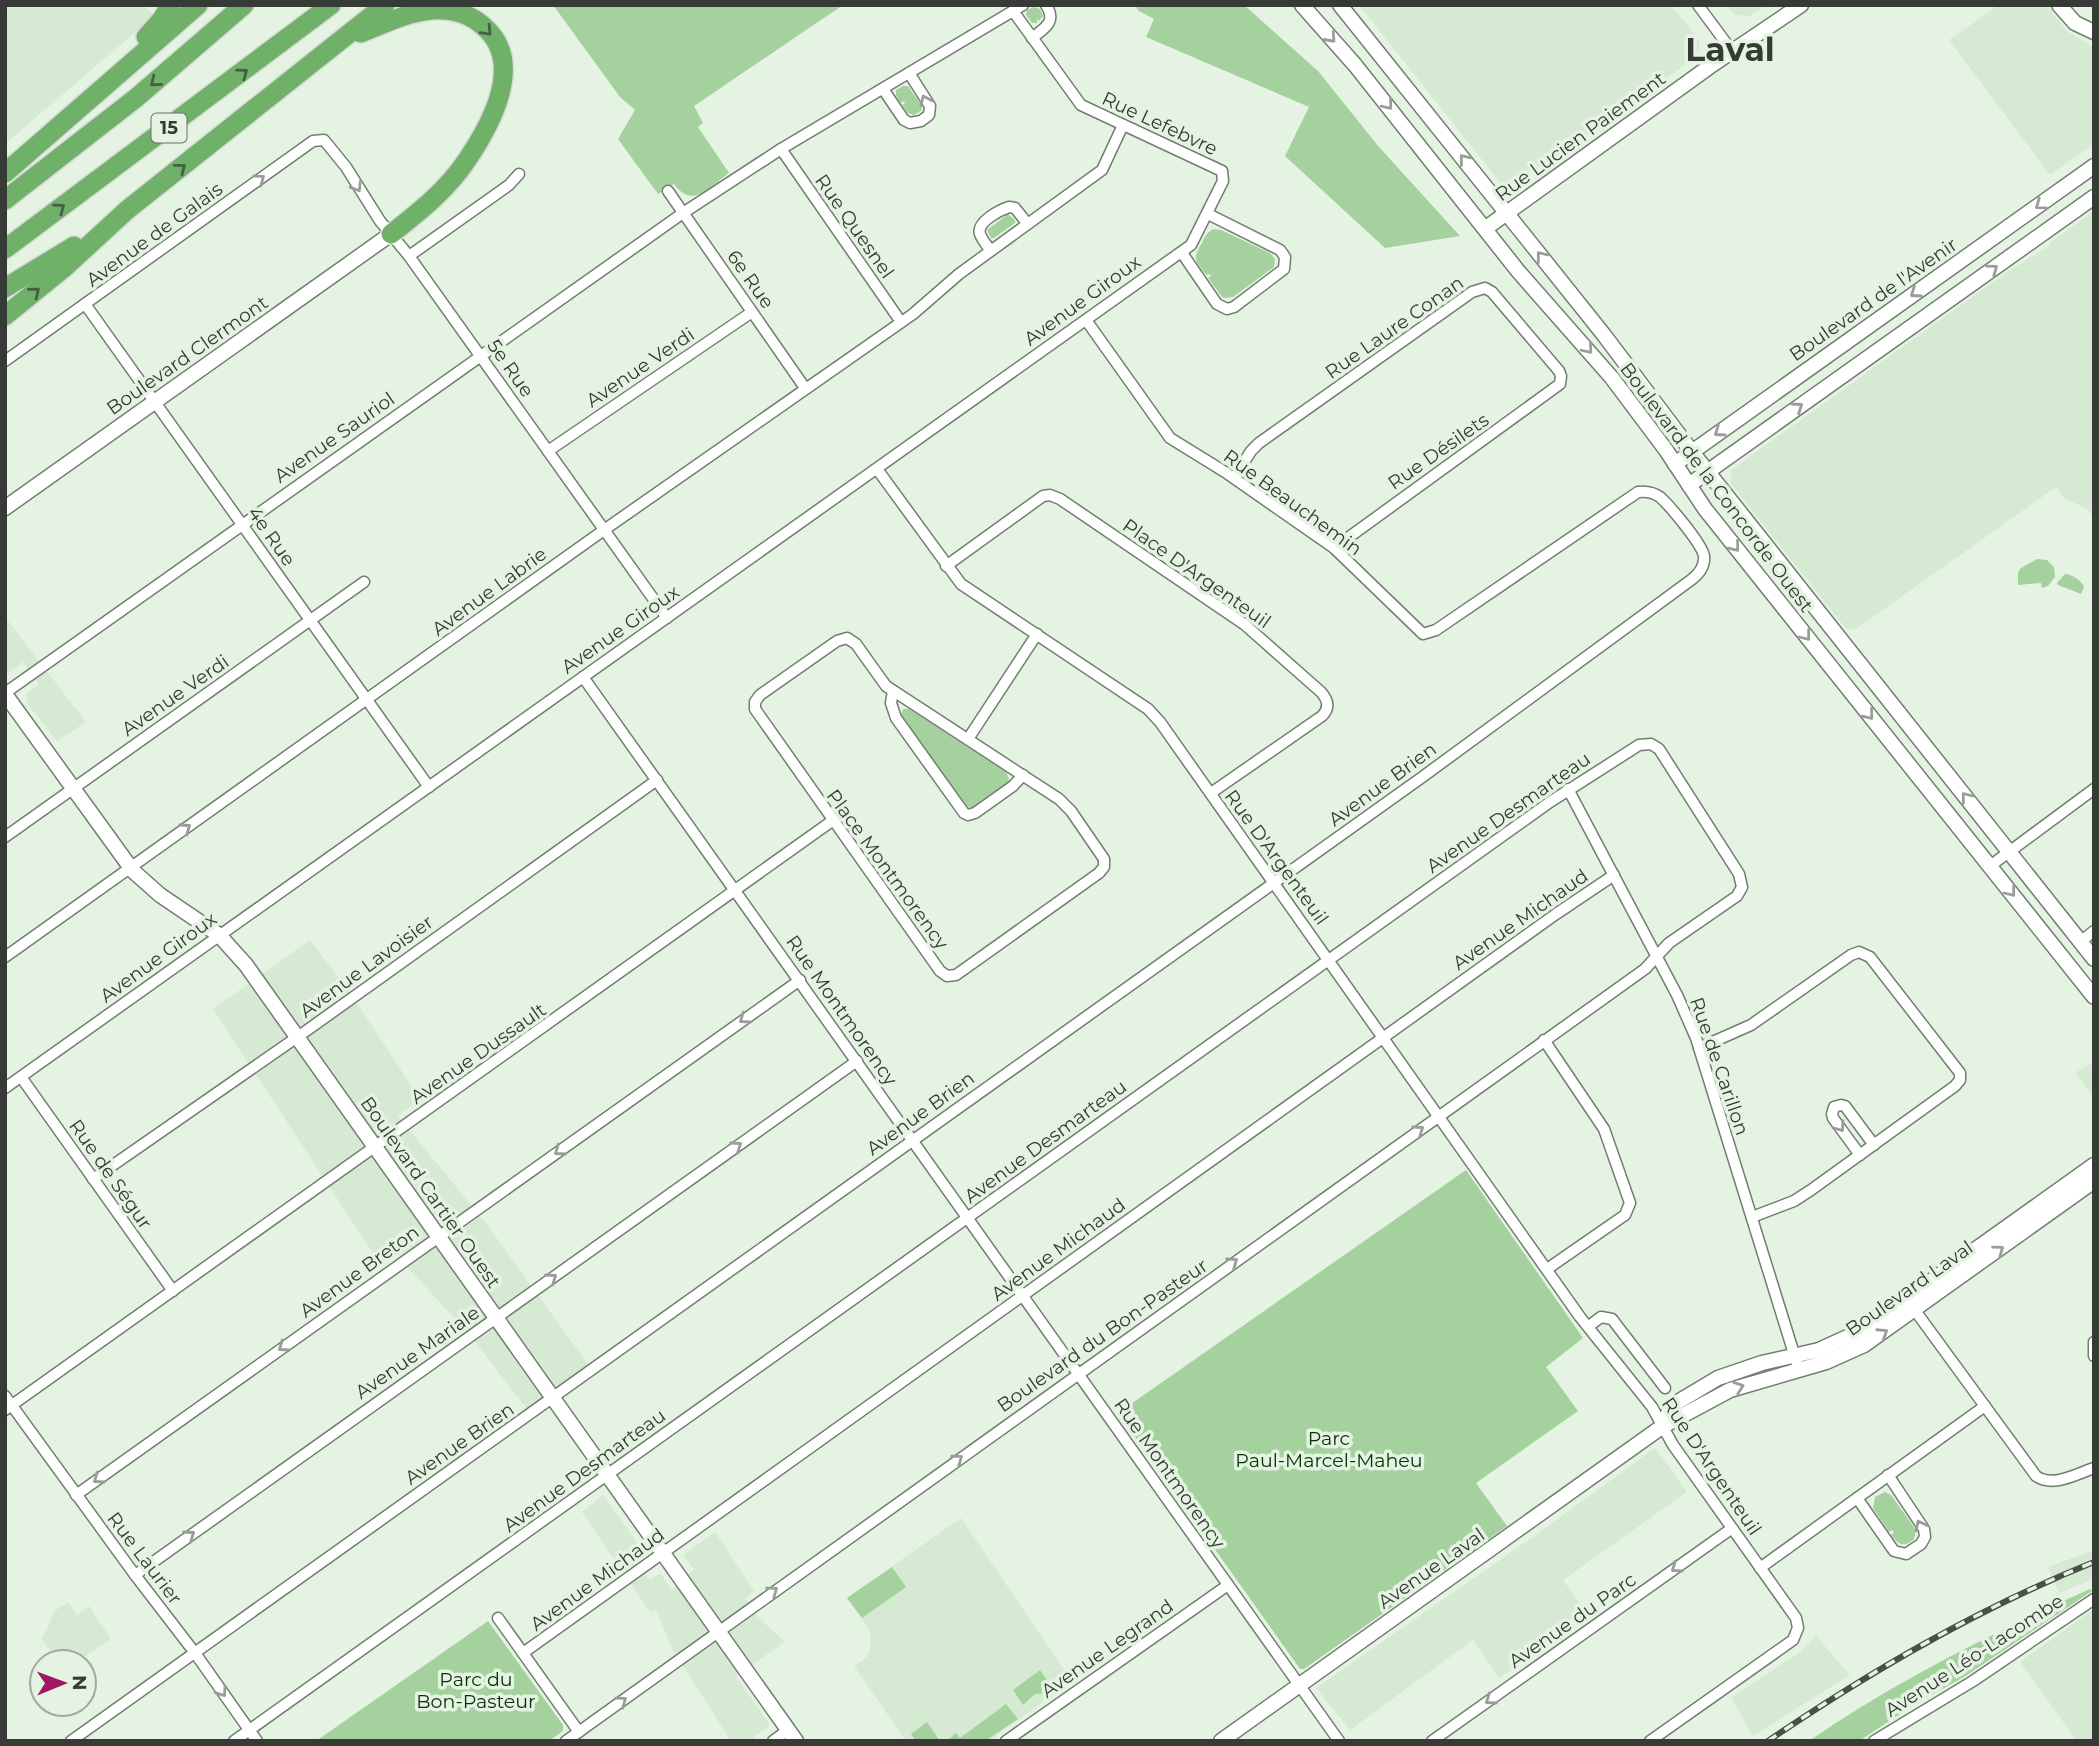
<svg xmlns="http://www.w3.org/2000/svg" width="2099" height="1746" font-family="Montserrat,sans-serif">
<rect width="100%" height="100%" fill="#e5f3e3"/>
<!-- built -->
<g fill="#d6ead3">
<polygon points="14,5 144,5 154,16 5,144 5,11"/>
<polygon points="1359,5 1671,5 1698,39 1700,47 1695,58 1509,189 1503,186"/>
<polygon points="1727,5 1766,5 1750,16 1734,15"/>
<polygon points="1999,5 2046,5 2068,32 2094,47 2094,144 2050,175 1949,40"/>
<polygon points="2094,211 2094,518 2086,508 2065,499 2056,487 1856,629 1847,630 1731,484 1731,470 2007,272 2049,246 2051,242"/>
<polygon points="5,617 86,722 57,741 27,703 27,693 39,685 23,662 8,673 5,668"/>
<polygon points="310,940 353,997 420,1099 398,1116 485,1222 590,1367 530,1413 469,1334 411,1271 397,1252 380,1264 213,1009"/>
<polygon points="2094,1061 2094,1098 2075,1073"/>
<polygon points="1655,1448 1687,1492 1563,1580 1589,1616 1499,1678 1473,1640 1350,1730 1316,1688 1530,1539"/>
<polygon points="603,1495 643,1551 634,1558 650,1580 660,1573 672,1590 694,1569 683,1555 715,1532 754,1591 745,1598 759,1618 785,1642 736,1676 770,1725 754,1737 757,1741 731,1741 672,1649 656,1609 650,1612 582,1512"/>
<polygon points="961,1518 1072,1681 989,1741 906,1741 854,1666 867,1657 870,1650 871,1637 867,1626 847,1598"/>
<polygon points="2094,1550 2094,1579 2059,1593 2048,1567"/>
<polygon points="68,1602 77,1615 89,1606 111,1639 76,1662 58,1662 41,1638 48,1628 53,1612"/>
<polygon points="2094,1609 2094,1741 2077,1741 2020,1662"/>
<polygon points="1816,1636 1850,1675 1753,1736 1731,1698 1800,1652"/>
</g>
<!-- green -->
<g fill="#a4d19e">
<path d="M 553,5 L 843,5 L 694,106 L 703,123 L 698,127 L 729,173 C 709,187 693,210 674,184 L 658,194 L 618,139 L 635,110 L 620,97 Z"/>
<polygon points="1135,5 1244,5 1318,71 1379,147 1460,236 1385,248 1285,156 1309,107 1146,37 1154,19 1139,11"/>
<polygon points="1034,7 1040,9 1043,16 1039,21 1037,18 1037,23 1032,23 1026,15 1027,10"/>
<polygon points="903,86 908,86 922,106 921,111 914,115 908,113 902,105 905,103 904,101 900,103 896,95 896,90"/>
<polygon points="1008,214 1015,220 1015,223 994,238 991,238 987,230"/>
<path d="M 1213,229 L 1221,230 L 1270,253 L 1275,259 L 1274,267 L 1233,297 L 1223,298 L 1208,278 L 1211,276 L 1209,274 L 1206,275 C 1195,260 1192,259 1202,243 C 1205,236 1207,233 1213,229 Z"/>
<polygon points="2037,559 2047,560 2054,567 2055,577 2048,586 2042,588 2041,583 2018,585 2018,572 2021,568"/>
<path d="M 2065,574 C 2073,575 2081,580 2084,587 L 2081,594 L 2058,585 L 2057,583 Z"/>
<polygon points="903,709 909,709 1006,772 1009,779 1008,784 973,808 966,807 901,717"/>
<polygon points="1466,1170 1583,1338 1546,1367 1578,1411 1476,1483 1507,1526 1304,1669 1300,1669 1118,1413"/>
<path d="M 1885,1492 L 1891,1495 L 1916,1530 L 1914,1539 C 1904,1548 1899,1545 1891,1535 L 1894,1532 L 1892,1530 L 1889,1532 L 1873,1508 L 1875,1497 Z"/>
<polygon points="892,1567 906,1587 862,1618 847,1598"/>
<path d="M 2090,1589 L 2092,1591 L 1964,1677 L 1915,1704 L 1859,1741 L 1809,1741 C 1897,1680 1993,1633 2090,1589 Z"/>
<polygon points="488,1621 563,1725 563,1731 549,1741 316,1741"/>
<polygon points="1040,1670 1050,1684 1048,1693 1035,1694 1023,1705 1013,1690"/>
<polygon points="1006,1704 1018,1719 985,1741 951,1741 949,1739 956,1733 960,1738"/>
<polygon points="927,1722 940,1741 916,1741 911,1734"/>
</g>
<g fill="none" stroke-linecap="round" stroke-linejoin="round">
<!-- street casing -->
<g stroke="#717e70" stroke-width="13">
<g id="street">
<polyline points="1698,5 1732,51"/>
<path d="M 1032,38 C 1045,28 1057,22 1046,5"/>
<polyline points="883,89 904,120 910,123 921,121 929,115 930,106 909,73"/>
<polyline points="781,149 901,322"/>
<polyline points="668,191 805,388"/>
<path d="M 990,250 C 987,245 982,240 980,234 C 976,222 1000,210 1009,207 L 1015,208 L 1027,223"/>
<polyline points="1182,253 1217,304 1227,309 1234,307 1284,269 1285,257 1280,250 1208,214"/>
<polyline points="409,256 509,185 519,174"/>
<polyline points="85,304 429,787"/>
<polyline points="5,361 313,141 324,140 346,167 380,221 409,256 667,618"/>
<polyline points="548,451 752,312"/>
<polyline points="877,469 961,584 1148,709 1160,722 1580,1317 1652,1407 1673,1445 1796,1618 1798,1628 1793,1640 1650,1741"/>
<polyline points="1234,478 1251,451 1259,443 1472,292 1485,288 1492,292 1559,371 1561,376 1560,384 1334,548"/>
<path d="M 946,566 L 1043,496 L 1050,495 L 1060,499 L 1244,624 L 1321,692 C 1328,700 1330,708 1322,716 L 1211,793"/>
<polygon points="847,638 856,644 886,686 1059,799 1071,811 1104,859 1104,867 1099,873 956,975 947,976 940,971 755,709 755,702 760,695 837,641"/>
<polyline points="583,677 1339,1741"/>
<polyline points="893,691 891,703 896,718 964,813 968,815 975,813 1013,786 1023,775"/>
<polyline points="5,693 683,213 781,149 1023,5"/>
<polyline points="968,739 1037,634"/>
<polyline points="1568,789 1677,995 1696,1038 1799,1370"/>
<polyline points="5,837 364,582"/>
<polyline points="1990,866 2094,789"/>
<polyline points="2080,942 2094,931"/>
<polyline points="5,957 604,530 913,314 959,274 1102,170 1123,125"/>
<polyline points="1544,1040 1604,1129 1630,1203 1625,1215 1547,1269"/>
<polyline points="1699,1048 1751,1025 1851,955 1859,952 1870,957 1960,1073 1960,1080 1955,1086 1811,1190 1794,1201 1752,1217"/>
<polyline points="21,1077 173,1291"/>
<polyline points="5,1088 1191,245 1223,181 1222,171 1081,105 1013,11"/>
<polyline points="1860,1155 1833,1118 1832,1114 1834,1107 1841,1105 1845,1106 1874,1145"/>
<polyline points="93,1179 306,1031 657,780"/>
<path d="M 1911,1305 L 2036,1476 C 2053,1488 2076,1474 2094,1468"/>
<polyline points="1589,1326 1601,1317 1612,1319 1665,1388"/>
<polyline points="2094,1342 2094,1356"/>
<polyline points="5,1396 135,1575 195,1653 257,1741"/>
<polyline points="5,1410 832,821"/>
<polyline points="76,1495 800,980"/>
<polyline points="1857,1498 1894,1551 1906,1554 1921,1544 1925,1537 1924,1529 1888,1475"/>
<polyline points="1760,1568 1985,1406"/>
<polyline points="135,1575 857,1061"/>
<polyline points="498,1618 579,1732"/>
<polyline points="523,1653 1556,914 1614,875"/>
<path d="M 71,1741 L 1421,778 L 1691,580 C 1699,574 1705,567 1704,556 C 1702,544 1670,506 1660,497 C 1653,492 1646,491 1638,492 L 1436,630 L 1423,634 L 1334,548 L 1225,472 L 1170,438 L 1086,320"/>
<polyline points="234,1741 1550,802 1639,745 1651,744 1659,749 1739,874 1742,887 1737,896 1669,943 1645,969 566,1741"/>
<polyline points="773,1741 788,1730"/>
<polyline points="1006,1741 1228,1585"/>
<polyline points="1432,1741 1731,1529"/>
<polyline points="1874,1741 1973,1681 2094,1599"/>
</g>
</g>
<!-- secondary casing -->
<g stroke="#717e70" stroke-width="17">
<g id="secondary">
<polyline points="1302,5 1355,65 1518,271 1612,378 1666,450 1705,509 2094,997"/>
<polyline points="1340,5 1604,335 1692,452 2094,959"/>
<polyline points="2059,5 2075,23 2094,32"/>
<polyline points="1486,228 1709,67 1801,5"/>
<polyline points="1675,464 2094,166"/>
<polyline points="1689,485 2094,197"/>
<polyline points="5,508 391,234"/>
<polyline points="5,694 133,871 160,895 219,935 246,965 796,1741"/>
<polyline points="1663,1426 1671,1406 1718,1378 1762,1363 1819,1350 1861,1331 2094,1165"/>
<polyline points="1221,1741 1663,1426 1730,1390 1826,1362 1864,1345 2094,1181"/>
</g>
</g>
<!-- highway casing -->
<g stroke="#d7d8d7" stroke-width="22">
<g id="highway">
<path d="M 361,33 C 384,24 407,12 432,10 C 450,9 468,13 482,25 C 526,60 492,123 467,160 C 447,190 419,212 391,234"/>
<polyline points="146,37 162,19 171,5"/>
<polyline points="5,173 198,5"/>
<polyline points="5,200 136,98 244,5"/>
<polyline points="5,249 331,5"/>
<polyline points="5,288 74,246"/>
<polyline points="5,316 64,268 127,210 385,5"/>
</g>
</g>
<!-- street -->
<use href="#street" stroke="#fff" stroke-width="10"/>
<!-- secondary -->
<use href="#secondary" stroke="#fff" stroke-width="14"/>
<!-- highway -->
<use href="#highway" stroke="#6fb168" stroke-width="19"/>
<!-- rail casing -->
<g stroke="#4a5049" stroke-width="6">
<path id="rail" d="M 1768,1741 C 1871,1671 1977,1609 2094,1562"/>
</g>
<!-- rail -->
<use href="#rail" stroke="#e5f3e3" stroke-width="3.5" stroke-dasharray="10" stroke-linecap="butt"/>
</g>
<!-- one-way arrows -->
<defs><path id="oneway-chevron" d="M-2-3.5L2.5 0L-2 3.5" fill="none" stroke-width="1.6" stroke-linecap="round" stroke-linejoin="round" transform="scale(1.75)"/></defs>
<g stroke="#475e44">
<use href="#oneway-chevron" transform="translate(487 31) rotate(47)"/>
<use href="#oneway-chevron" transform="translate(243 73) rotate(-37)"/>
<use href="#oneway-chevron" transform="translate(155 82) rotate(140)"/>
<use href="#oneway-chevron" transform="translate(181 168) rotate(-38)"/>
<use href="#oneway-chevron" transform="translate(60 208) rotate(-37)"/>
<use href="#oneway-chevron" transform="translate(35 292) rotate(-39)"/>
</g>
<g stroke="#9a9d9a">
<use href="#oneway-chevron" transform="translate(1331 38) rotate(48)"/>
<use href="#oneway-chevron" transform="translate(925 100) rotate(-114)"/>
<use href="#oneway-chevron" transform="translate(1388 105) rotate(51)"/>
<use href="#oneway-chevron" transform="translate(1464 159) rotate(-129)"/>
<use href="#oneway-chevron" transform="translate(260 179) rotate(-36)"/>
<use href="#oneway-chevron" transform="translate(357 187) rotate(59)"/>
<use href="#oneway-chevron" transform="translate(2040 205) rotate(144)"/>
<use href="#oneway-chevron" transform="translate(1541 256) rotate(-128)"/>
<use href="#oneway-chevron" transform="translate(1993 269) rotate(-36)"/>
<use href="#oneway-chevron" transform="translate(1915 293) rotate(145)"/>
<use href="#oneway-chevron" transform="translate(1588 349) rotate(50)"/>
<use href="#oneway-chevron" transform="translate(1798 407) rotate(-35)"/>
<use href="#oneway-chevron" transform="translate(1719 432) rotate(145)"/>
<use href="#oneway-chevron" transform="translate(1735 547) rotate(51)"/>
<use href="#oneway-chevron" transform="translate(1806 636) rotate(52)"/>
<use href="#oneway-chevron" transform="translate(1869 715) rotate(51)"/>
<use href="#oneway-chevron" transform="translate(1966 797) rotate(-128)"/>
<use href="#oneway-chevron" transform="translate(186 828) rotate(-35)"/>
<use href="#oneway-chevron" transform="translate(2011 892) rotate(52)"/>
<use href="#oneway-chevron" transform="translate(744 1019) rotate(145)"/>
<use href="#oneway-chevron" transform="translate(1840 1127) rotate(54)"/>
<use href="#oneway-chevron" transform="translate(1419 1130) rotate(-35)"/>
<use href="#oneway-chevron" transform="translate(737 1146) rotate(-35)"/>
<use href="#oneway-chevron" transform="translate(559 1151) rotate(145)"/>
<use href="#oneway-chevron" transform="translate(1999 1250) rotate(-36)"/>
<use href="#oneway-chevron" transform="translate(1233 1262) rotate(-35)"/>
<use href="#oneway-chevron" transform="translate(552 1278) rotate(-35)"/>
<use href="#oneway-chevron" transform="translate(1883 1333) rotate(-33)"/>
<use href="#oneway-chevron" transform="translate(283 1347) rotate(145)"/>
<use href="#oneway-chevron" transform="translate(1739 1387) rotate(-19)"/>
<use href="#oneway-chevron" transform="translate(958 1459) rotate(-36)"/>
<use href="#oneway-chevron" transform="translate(98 1479) rotate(145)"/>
<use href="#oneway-chevron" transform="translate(1920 1525) rotate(-116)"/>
<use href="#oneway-chevron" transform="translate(190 1535) rotate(-35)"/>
<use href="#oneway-chevron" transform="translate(1676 1568) rotate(145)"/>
<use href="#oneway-chevron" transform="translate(773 1591) rotate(-36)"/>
<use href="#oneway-chevron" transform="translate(222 1692) rotate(55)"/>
<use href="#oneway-chevron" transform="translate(1490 1700) rotate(145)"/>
<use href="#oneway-chevron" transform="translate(622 1701) rotate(-36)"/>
</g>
<g text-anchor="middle" stroke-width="7" stroke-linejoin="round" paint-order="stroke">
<!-- shield labels -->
<rect fill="#e5f3e3" stroke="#6a7269" stroke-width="2" x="151.5" y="113.5" width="35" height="29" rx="5"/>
<g font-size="18" font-weight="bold" fill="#363b35">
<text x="169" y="134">15</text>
</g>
<!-- street labels -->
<g font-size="19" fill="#363b35" stroke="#e5f3e3">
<text transform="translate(1160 123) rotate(25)" y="7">Rue Lefebvre</text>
<text transform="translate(1580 136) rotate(-36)" y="7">Rue Lucien Paiement</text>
<text transform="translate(855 226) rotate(55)" y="7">Rue Quesnel</text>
<text transform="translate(154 234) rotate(-36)" y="7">Avenue de Galais</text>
<text transform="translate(751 279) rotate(55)" y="7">6e Rue</text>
<text transform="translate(1873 299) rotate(-35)" y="7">Boulevard de l'Avenir</text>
<text transform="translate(1082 300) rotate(-36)" y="7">Avenue Giroux</text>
<text transform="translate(1394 327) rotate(-35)" y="7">Rue Laure Conan</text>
<text transform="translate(187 355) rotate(-35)" y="7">Boulevard Clermont</text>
<text transform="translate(640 367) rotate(-34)" y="7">Avenue Verdi</text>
<text transform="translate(511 368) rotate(55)" y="7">5e Rue</text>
<text transform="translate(334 437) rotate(-35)" y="7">Avenue Sauriol</text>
<text transform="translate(1438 451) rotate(-35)" y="7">Rue Désilets</text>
<text transform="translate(1717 487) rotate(53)" y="7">Boulevard de la Concorde Ouest</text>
<text transform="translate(1293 502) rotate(36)" y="7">Rue Beauchemin</text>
<text transform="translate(272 536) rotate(55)" y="7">4e Rue</text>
<text transform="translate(1197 573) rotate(35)" y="7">Place D'Argenteuil</text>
<text transform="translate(489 591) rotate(-36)" y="7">Avenue Labrie</text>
<text transform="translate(620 629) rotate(-35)" y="7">Avenue Giroux</text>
<text transform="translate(175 695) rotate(-35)" y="7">Avenue Verdi</text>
<text transform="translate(1382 784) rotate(-36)" y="7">Avenue Brien</text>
<text transform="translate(1508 812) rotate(-35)" y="7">Avenue Desmarteau</text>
<text transform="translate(1277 857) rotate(54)" y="7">Rue D'Argenteuil</text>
<text transform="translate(888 869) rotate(54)" y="7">Place Montmorency</text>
<text transform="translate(1520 919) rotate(-35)" y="7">Avenue Michaud</text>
<text transform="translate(158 957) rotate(-36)" y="7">Avenue Giroux</text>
<text transform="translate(366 966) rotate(-36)" y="7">Avenue Lavoisier</text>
<text transform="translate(842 1010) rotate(55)" y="7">Rue Montmorency</text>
<text transform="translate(478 1053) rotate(-35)" y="7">Avenue Dussault</text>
<text transform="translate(1720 1066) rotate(71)" y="7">Rue de Carillon</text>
<text transform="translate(920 1113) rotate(-36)" y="7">Avenue Brien</text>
<text transform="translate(1045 1141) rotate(-36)" y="7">Avenue Desmarteau</text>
<text transform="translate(111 1174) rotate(55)" y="7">Rue de Ségur</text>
<text transform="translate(431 1192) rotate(55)" y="7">Boulevard Cartier Ouest</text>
<text transform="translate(1058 1249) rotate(-36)" y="7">Avenue Michaud</text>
<text transform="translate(359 1271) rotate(-36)" y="7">Avenue Breton</text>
<text transform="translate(1909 1288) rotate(-35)" y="7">Boulevard Laval</text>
<text transform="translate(1102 1335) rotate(-35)" y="7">Boulevard du Bon-Pasteur</text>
<text transform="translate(417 1352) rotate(-35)" y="7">Avenue Mariale</text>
<text transform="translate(459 1443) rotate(-35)" y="7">Avenue Brien</text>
<text transform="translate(1712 1466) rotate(56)" y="7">Rue D'Argenteuil</text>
<text transform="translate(584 1470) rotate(-36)" y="7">Avenue Desmarteau</text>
<text transform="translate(1170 1473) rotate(55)" y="7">Rue Montmorency</text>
<text transform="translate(145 1558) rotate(53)" y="7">Rue Laurier</text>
<text transform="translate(1431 1568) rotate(-35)" y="7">Avenue Laval</text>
<text transform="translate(597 1579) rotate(-36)" y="7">Avenue Michaud</text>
<text transform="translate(1572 1620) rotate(-35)" y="7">Avenue du Parc</text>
<text transform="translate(1107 1648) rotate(-35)" y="7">Avenue Legrand</text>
<text transform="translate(1974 1655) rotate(-33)" y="7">Avenue Léo-Lacombe</text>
</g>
<!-- park labels -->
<g font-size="19" fill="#093306" stroke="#e5f3e3">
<text x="1329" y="1445">Parc<tspan x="1329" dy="22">Paul-Marcel-Maheu</tspan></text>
<text x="476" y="1686">Parc du<tspan x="476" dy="22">Bon-Pasteur</tspan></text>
</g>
<!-- town labels -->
<g font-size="33" font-weight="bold" fill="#363b35" stroke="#e5f3e3">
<text x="1730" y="61">Laval</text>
</g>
</g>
<!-- border -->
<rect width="2099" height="1746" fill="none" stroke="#363b35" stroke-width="14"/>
<!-- north arrow -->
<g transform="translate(63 1683) rotate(89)"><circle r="33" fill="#e5f3e3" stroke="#9fa99d" stroke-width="2"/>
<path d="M0-5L12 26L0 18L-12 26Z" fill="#9f1766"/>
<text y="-10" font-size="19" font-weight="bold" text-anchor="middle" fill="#363b35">N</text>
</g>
</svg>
